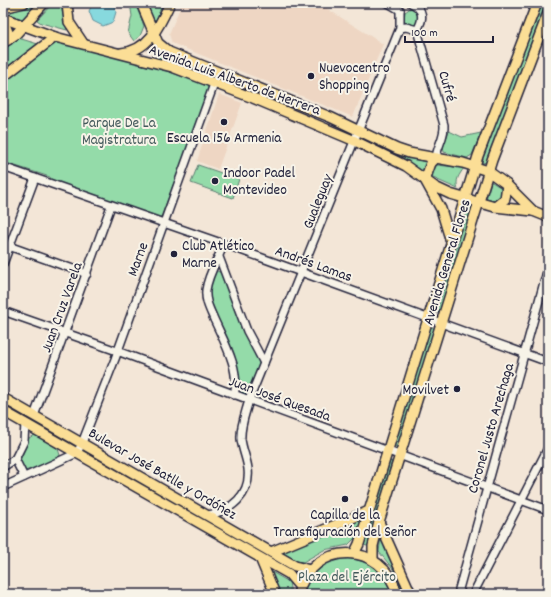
<svg xmlns="http://www.w3.org/2000/svg" width="551" height="597" font-family="Dekko,sans-serif">
<rect width="100%" height="100%" fill="#f3e6d7"/>
<filter id="ink" filterUnits="userSpaceOnUse"><feTurbulence type="fractalNoise" baseFrequency=".025" numOctaves="2"/><feDisplacementMap in="SourceGraphic" scale="8" xChannelSelector="R" yChannelSelector="G"/><feConvolveMatrix kernelMatrix="1 2 1 2 8 2 1 2 1" color-interpolation-filters="sRGB"/></filter>
<g filter="url(#ink)">
<!-- built -->
<g fill="#eed6c3">
<polygon points="182,3 318,3 383,44 353,117 172,43 169,34"/>
<polygon points="219,94 242,103 218,169 197,161"/>
</g>
<!-- green -->
<g fill="#94dba9" stroke="#5b7e72">
<polygon points="53,3 62,3 62,11 67,30 41,23 37,20"/>
<polygon points="130,3 135,3 144,26 140,36 134,41 128,33 132,16"/>
<polygon points="146,3 163,3 156,20 153,19"/>
<polygon points="541,3 547,3 486,162 483,163 481,160"/>
<polygon points="35,4 23,20 10,14 11,12"/>
<polygon points="412,7 420,13 416,26 406,24 404,19 405,12"/>
<polygon points="18,38 38,44 3,70 3,50"/>
<polygon points="60,42 167,71 208,86 209,91 161,217 158,218 52,181 50,177 3,162 3,82 56,43"/>
<polygon points="159,51 210,73 210,75 209,76 157,59"/>
<polygon points="449,131 462,137 481,133 472,155 467,158 444,152 443,146"/>
<polygon points="368,139 400,155 426,162 423,171 404,159 367,141"/>
<polygon points="198,165 239,179 233,198 191,183"/>
<path d="M 437,165 L 464,168 C 459,175 455,180 458,189 L 433,178 L 432,172 Z"/>
<polygon points="491,182 492,182 503,189 504,194 497,202 486,199"/>
<polygon points="470,205 472,208 441,311 436,313 435,311 467,206"/>
<path d="M 217,271 L 222,273 L 260,363 L 249,391 L 246,395 L 243,395 C 239,387 239,377 235,368 C 227,348 194,286 217,271 Z"/>
<polygon points="433,327 435,331 398,447 395,447 394,444 430,328"/>
<polygon points="34,435 38,436 58,449 60,455 58,459 25,471 20,461 29,438"/>
<polygon points="87,454 112,465 297,572 294,573"/>
<polygon points="392,461 369,545 366,546 364,544 389,462"/>
<polygon points="362,519 356,537 348,545 324,550 303,562 297,561 283,553 283,551"/>
<polygon points="381,536 408,594 403,594 393,569 379,552"/>
<path d="M 342,558 C 366,558 385,570 391,594 L 303,594 C 310,575 321,562 342,558 Z"/>
<polygon points="270,571 289,582 291,594 278,594"/>
</g>
<!-- water -->
<polygon fill="#87d9de" stroke="#5f909d" points="113,3 116,12 113,22 103,26 93,21 89,11 93,3"/>
<g fill="none" stroke-linecap="round" stroke-linejoin="round">
<!-- minor casing -->
<g stroke="#22223b" stroke-width="10">
<g id="minor">
<polyline points="388,3 400,10"/>
<path d="M 411,3 C 424,9 424,19 417,30 L 444,125 C 445,137 437,146 436,158"/>
<polyline points="400,28 406,27 417,30"/>
<polyline points="3,167 224,244 548,362"/>
<polyline points="3,244 87,274"/>
<path d="M 224,244 C 218,259 208,274 206,290 C 205,300 209,308 213,317 C 223,340 241,369 234,395"/>
<polyline points="219,257 247,331 264,363"/>
<polyline points="3,264 35,178"/>
<polyline points="3,311 117,351 548,510"/>
<polyline points="34,416 111,206"/>
<polyline points="15,459 24,441 25,423"/>
<polyline points="3,467 15,459 24,477"/>
<polyline points="3,487 77,453 82,443 115,359 218,73"/>
<path d="M 208,515 C 231,511 251,495 248,469 C 247,459 242,449 241,439 C 240,426 246,412 249,400 L 400,28 L 400,10"/>
<polyline points="462,594 459,589 548,268"/>
<polyline points="473,594 548,448"/>
</g>
</g>
<!-- major casing -->
<g stroke="#22223b" stroke-width="12">
<g id="major">
<polyline points="67,3 69,22 83,43"/>
<polyline points="141,3 158,43 169,52 330,117 397,149 409,153 463,163 488,171 506,184 533,211 548,217"/>
<polyline points="3,8 24,3"/>
<polyline points="3,18 55,37 172,67 253,98 355,141 406,166 435,187 450,194 495,207 533,211"/>
<polyline points="3,19 8,32 8,40"/>
<polyline points="3,43 16,34 44,3"/>
<path d="M 121,53 C 149,51 160,25 170,3"/>
<polyline points="3,77 55,37"/>
<polyline points="436,158 431,163 425,180 441,209 451,242"/>
<polyline points="495,207 505,199 507,185"/>
<polyline points="3,398 295,566 310,570"/>
<polyline points="3,411 289,574 300,587"/>
<polyline points="379,522 411,594"/>
<polyline points="271,552 369,511"/>
<polyline points="354,554 359,544 478,156 537,3"/>
<polyline points="260,558 275,594"/>
<polyline points="373,560 373,546 379,522 492,160 548,13"/>
<path d="M 298,594 C 312,540 383,540 397,594"/>
</g>
</g>
<!-- minor -->
<use href="#minor" stroke="#f7f3e8" stroke-width="7"/>
<!-- major -->
<use href="#major" stroke="#fbde96" stroke-width="9"/>
</g>
</g>
<!-- markers -->
<g fill="#22223b" stroke="#f7f3e8" stroke-width="1.5">
<circle cx="311" cy="76" r="4"/>
<circle cx="224" cy="122" r="4"/>
<circle cx="215" cy="181" r="4"/>
<circle cx="174" cy="254" r="4"/>
<circle cx="457" cy="389" r="4"/>
<circle cx="345" cy="499" r="4"/>
</g>
<g text-anchor="middle" stroke-width="4" stroke-linejoin="round" paint-order="stroke">
<!-- poi labels -->
<g font-size="15" fill="#22223b" stroke="#f7f3e8" text-anchor="start">
<text x="319" y="72">Nuevocentro<tspan x="319" dy="17">Shopping</tspan></text>
<text x="224" y="142" text-anchor="middle">Escuela 156 Armenia</text>
<text x="223" y="177">Indoor Padel<tspan x="223" dy="17">Montevideo</tspan></text>
<text x="182" y="250">Club Atlético<tspan x="182" dy="17">Marne</tspan></text>
<text x="449" y="394" text-anchor="end">Movilvet</text>
<text x="345" y="519" text-anchor="middle">Capilla de la<tspan x="345" dy="17">Transfiguración del Señor</tspan></text>
</g>
<!-- street labels -->
<g font-size="15" fill="#22223b" stroke="#f7f3e8">
<text transform="translate(235 79) rotate(20)" y="5">Avenida Luis Alberto de Herrera</text>
<text transform="translate(448 86) rotate(74)" y="5">Cufré</text>
<text transform="translate(317 201) rotate(-68)" y="5">Gualeguay</text>
<text transform="translate(137 259) rotate(-70)" y="5">Marne</text>
<text transform="translate(446 262) rotate(-73)" y="5">Avenida General Flores</text>
<text transform="translate(314 263) rotate(20)" y="5">Andrés Lamas</text>
<text transform="translate(61 307) rotate(-70)" y="5">Juan Cruz Varela</text>
<text transform="translate(280 398) rotate(20)" y="5">Juan José Quesada</text>
<text transform="translate(490 428) rotate(-74)" y="5">Coronel Justo Arechaga</text>
<text transform="translate(163 473) rotate(30)" y="5">Bulevar José Batlle y Ordóñez</text>
</g>
<!-- park labels -->
<g font-size="15" fill="#445a5c" stroke="#f7f3e8">
<text x="119" y="127">Parque De La<tspan x="119" dy="17">Magistratura</tspan></text>
<text x="347" y="581">Plaza del Ejército</text>
</g>
</g>
<!-- margin -->
<rect width="551" height="597" fill="none" stroke="#f7f3e8" stroke-width="16"/>
<rect x="8" y="8" width="535" height="581" fill="none" stroke="#22223b" stroke-width="1.5" filter="url(#ink)"/>
<!-- scale -->
<path d="M405 36v6h88v-6" fill="none" stroke="#22223b" stroke-width="2"/>
<text x="411" y="36" font-size="12" fill="#22223b" stroke="#f7f3e8" stroke-width="3" paint-order="stroke">100 m</text>
</svg>
